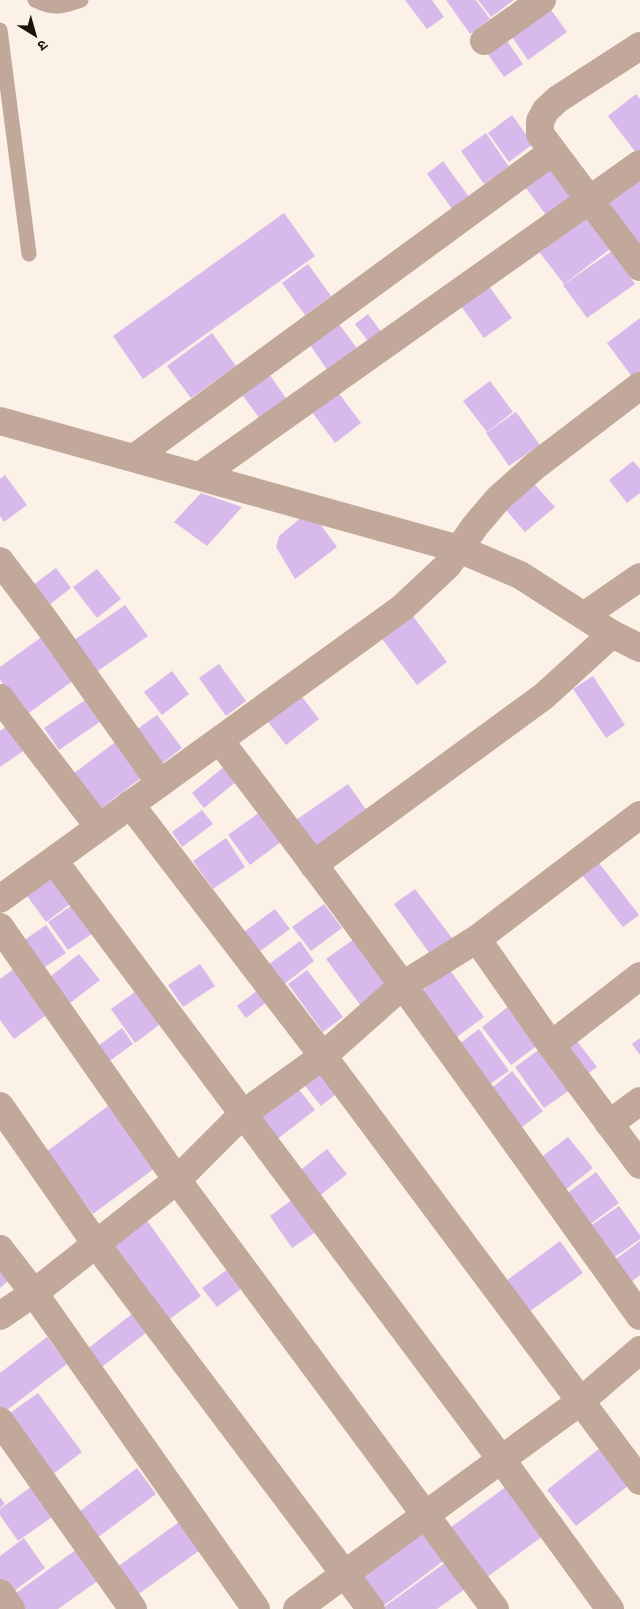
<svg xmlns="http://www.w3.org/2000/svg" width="640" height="1609" font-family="Manrope,'Noto Sans Devanagari',sans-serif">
<rect width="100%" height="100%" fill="#fcf1e6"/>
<!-- building -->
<g fill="#d8b9ec">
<polygon points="405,0 432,0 444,17 427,29"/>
<polygon points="446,0 476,0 490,19 470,34"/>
<polygon points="478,0 514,0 491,17"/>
<polygon points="544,0 567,32 528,60 505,27"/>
<polygon points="501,32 523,64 504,77 482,46"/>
<polygon points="636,94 640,99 640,158 608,116"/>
<polygon points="512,115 533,144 509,162 488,133"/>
<polygon points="486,133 509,167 484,184 461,151"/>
<polygon points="443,161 469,197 452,209 427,174"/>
<polygon points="544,161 574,201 549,219 520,180"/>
<polygon points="640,176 640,264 598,206"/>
<polygon points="284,213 315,256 143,379 113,336"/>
<polygon points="584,214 610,249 564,284 537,249"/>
<polygon points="612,251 635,284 587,318 563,285"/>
<polygon points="308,264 331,296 305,315 282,283"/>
<polygon points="486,282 512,318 484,338 458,302"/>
<polygon points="368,314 387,340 374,349 355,324"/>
<polygon points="640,318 640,379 636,382 607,343"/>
<polygon points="336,320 362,355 332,377 308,342"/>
<polygon points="212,333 236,366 191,398 167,366"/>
<polygon points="267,371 290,404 263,423 240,392"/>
<polygon points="490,381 513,412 487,432 463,401"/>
<polygon points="335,388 361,423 335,443 309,408"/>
<polygon points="516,412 540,445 509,466 486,433"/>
<polygon points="633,461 640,469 640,493 627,503 609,480"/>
<polygon points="5,475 27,505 4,522 0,516 0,479"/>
<polygon points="527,476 555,507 525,532 498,501"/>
<polygon points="201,493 242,507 207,546 174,522"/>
<polygon points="310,510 337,547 295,579 276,547 279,536"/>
<polygon points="56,568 71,588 49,605 33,585"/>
<polygon points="97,569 121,599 97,618 73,587"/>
<polygon points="125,605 148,636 92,675 70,643"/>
<polygon points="407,608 447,662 417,685 376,631"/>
<polygon points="47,633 78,677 26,715 0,680 0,667"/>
<polygon points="219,664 246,701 226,716 199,678"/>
<polygon points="172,671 189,694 162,715 144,692"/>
<polygon points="593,676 625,725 606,738 573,689"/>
<polygon points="296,689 319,719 286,745 262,714"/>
<polygon points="94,694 110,715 59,750 44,728"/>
<polygon points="157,715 182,748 161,764 136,730"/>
<polygon points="11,723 29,747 0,767 0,731"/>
<polygon points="122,737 149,772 96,812 69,777"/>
<polygon points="225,766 237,781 204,808 192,793"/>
<polygon points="348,784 372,818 317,857 293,822"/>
<polygon points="202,810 213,824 182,847 172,832"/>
<polygon points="260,812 281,842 250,865 228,835"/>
<polygon points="226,838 245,867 213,889 193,861"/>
<polygon points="596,859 639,915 623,927 579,871"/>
<polygon points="54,865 78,898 46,922 22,889"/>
<polygon points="415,889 452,938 430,954 394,904"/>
<polygon points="81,899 102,927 68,950 48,922"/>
<polygon points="324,904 342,928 311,951 292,927"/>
<polygon points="275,909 290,929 259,952 244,932"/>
<polygon points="46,925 66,953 36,973 16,946"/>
<polygon points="354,939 388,986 361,1006 326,959"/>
<polygon points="300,941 314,961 283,985 268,965"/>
<polygon points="79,954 100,980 66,1006 46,980"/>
<polygon points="200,964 215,986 183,1007 168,985"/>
<polygon points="15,968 49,1013 14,1039 0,1020 0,979"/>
<polygon points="449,969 484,1017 450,1042 418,994"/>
<polygon points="307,970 343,1017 323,1032 288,984"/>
<polygon points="267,983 276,995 246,1018 237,1006"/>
<polygon points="143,986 167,1019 135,1043 111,1009"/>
<polygon points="509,1006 538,1045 511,1065 482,1027"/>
<polygon points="122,1028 133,1044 101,1067 90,1052"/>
<polygon points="479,1029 509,1071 484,1088 455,1047"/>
<polygon points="570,1032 597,1067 583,1077 557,1042"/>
<polygon points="640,1038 640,1055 632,1044"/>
<polygon points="540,1049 570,1090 544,1108 515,1067"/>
<polygon points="322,1058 345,1087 321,1106 298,1077"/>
<polygon points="512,1071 543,1111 517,1131 487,1092"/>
<polygon points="293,1082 315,1110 276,1140 254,1112"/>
<polygon points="112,1103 159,1165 93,1214 46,1152"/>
<polygon points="568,1137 593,1168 560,1194 535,1162"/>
<polygon points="327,1149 347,1174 318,1197 298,1172"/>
<polygon points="596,1172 619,1203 585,1228 562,1197"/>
<polygon points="300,1194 323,1227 292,1248 270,1216"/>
<polygon points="619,1206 640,1235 640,1239 609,1261 586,1229"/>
<polygon points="143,1215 201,1296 167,1321 109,1239"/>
<polygon points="560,1241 583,1273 529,1312 506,1281"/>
<polygon points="640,1241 640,1275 626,1286 609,1264"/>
<polygon points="235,1264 249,1283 217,1307 202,1288"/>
<polygon points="0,1271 8,1281 0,1288"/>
<polygon points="137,1310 151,1329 99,1369 86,1350"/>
<polygon points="47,1337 67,1364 2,1414 0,1412 0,1373"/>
<polygon points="38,1393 82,1452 48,1478 3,1418"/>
<polygon points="600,1448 629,1485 576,1526 547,1490"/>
<polygon points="137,1468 156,1494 90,1543 71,1518"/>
<polygon points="511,1483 547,1533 479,1583 443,1533"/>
<polygon points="31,1487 52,1517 18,1541 0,1515 0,1509"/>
<polygon points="0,1497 5,1504 0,1508"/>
<polygon points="418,1521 446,1559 379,1609 350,1572"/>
<polygon points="179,1522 200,1550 133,1598 113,1570"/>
<polygon points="24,1538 45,1568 10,1594 0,1580 0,1556"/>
<polygon points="77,1549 99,1580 58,1609 17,1609 9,1598"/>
<polygon points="446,1562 465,1589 437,1609 384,1609 383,1608"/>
</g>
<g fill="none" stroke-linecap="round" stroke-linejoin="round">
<!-- service -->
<g stroke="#c1a89a" stroke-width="15">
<path d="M 35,0 C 53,9 62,7 81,0"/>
<polyline points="0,30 29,254"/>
</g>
<!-- minor -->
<g stroke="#c1a89a" stroke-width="28">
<polyline points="484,41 542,0"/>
<polyline points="640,46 558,99 546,110 540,121 540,134 640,267"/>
<polyline points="0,421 459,549 520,575 612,634 640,648"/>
<polyline points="134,458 552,152"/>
<polyline points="200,476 640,164"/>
<polyline points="0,561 49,626 160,783"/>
<polyline points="585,615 640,577"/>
<polyline points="0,698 99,827"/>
<path d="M 220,741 C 365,929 502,1123 640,1316"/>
<polyline points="130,804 323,1056 640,1481"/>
<polyline points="54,861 501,1459 610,1609"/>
<polyline points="313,865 544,696 612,634"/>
<polyline points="0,899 402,608 448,565 475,526 498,499 535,466 640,386"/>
<polyline points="0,927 177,1180 495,1609"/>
<polyline points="477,939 551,1045 640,1165"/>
<polyline points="551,1045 640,976"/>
<polyline points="0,1106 96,1244 371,1609"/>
<polyline points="609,1124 640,1101"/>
<polyline points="0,1249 34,1293 256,1609"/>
<polyline points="0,1316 34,1293 177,1180 243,1114 323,1056 403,985 477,939 640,815"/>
<polyline points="0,1421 133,1609"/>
<polyline points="0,1593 11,1609"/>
<polyline points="297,1609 581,1401 640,1350"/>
</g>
</g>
<!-- north arrow -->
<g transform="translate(35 35) rotate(143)" stroke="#fcf1e6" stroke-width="4" paint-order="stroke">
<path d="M0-4L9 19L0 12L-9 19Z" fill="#1b1208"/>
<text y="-8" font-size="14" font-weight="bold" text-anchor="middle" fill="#1b1208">उ</text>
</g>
</svg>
